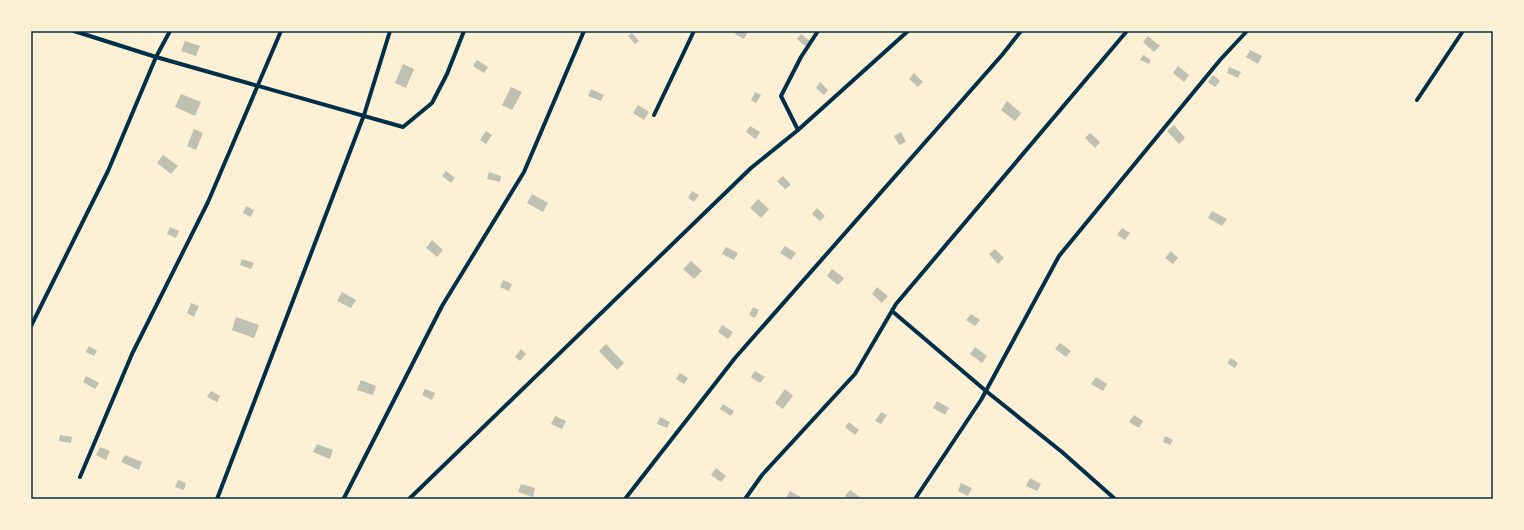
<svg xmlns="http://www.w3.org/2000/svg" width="1524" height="530" font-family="'Source Sans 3',sans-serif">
<rect width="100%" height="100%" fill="#fdf0d5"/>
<!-- building -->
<g fill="#bec0b2">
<polygon points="737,31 748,31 744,39 735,34"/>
<polygon points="632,33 639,41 635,44 628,36"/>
<polygon points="801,34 810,41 805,46 797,39"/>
<polygon points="1148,36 1160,46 1154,52 1143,42"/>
<polygon points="185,41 200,46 196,56 181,51"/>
<polygon points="1250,50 1262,56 1258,64 1246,57"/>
<polygon points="1143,55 1151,60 1149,64 1140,60"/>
<polygon points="477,60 488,67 484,73 473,66"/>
<polygon points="403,64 414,69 406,88 395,83"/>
<polygon points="1178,66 1189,75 1184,82 1173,73"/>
<polygon points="1229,67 1241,72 1238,78 1227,73"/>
<polygon points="914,73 923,82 918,87 909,79"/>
<polygon points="1213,75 1220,81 1215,87 1208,82"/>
<polygon points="820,82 828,90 824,95 816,88"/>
<polygon points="511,87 522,92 512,110 502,105"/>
<polygon points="591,89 604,95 601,101 588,96"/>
<polygon points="755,92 761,95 756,103 751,100"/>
<polygon points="181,94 201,102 195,116 175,107"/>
<polygon points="1007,101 1021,113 1015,121 1001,110"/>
<polygon points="638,105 649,112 644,120 633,113"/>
<polygon points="1174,125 1185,138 1179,144 1167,131"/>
<polygon points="750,126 760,132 756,139 746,132"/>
<polygon points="194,129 203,133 196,150 187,146"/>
<polygon points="486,131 492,135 486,144 480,140"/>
<polygon points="901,132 906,142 899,145 894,136"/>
<polygon points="1090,133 1100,142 1095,148 1085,138"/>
<polygon points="163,155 178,166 171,174 157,163"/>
<polygon points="446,171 455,178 451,183 442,176"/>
<polygon points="489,172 501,176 500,182 487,179"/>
<polygon points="783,176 791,185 785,189 777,181"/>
<polygon points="692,191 699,195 694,202 688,198"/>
<polygon points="532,194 548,203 543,212 527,203"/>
<polygon points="758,199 769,209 761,218 750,208"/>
<polygon points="246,206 254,210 251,217 243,213"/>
<polygon points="817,208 825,216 820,221 812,214"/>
<polygon points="1212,211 1227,219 1222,226 1208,218"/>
<polygon points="170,227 179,231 176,238 167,234"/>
<polygon points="1122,228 1130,233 1125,240 1117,235"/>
<polygon points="432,240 443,250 437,257 426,248"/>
<polygon points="785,246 796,253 791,260 780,253"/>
<polygon points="726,247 738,253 734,260 722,254"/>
<polygon points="995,249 1004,258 998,264 989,254"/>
<polygon points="1171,251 1178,258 1173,264 1165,258"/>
<polygon points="242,259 254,263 251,269 240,265"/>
<polygon points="691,261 702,271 694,279 683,269"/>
<polygon points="832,269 844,278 838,285 827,276"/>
<polygon points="503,280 512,284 509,291 500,287"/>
<polygon points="877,287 888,296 882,303 872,294"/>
<polygon points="342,292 356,300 351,308 337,301"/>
<polygon points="191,303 199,306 194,317 187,313"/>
<polygon points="753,307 759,310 755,318 749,315"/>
<polygon points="971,314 980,320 975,326 966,320"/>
<polygon points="236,317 259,325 254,338 232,330"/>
<polygon points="722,325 733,332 728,339 718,332"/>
<polygon points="1060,343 1071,351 1066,357 1055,349"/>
<polygon points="606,344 624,363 617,370 599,351"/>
<polygon points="89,346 97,351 94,356 86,352"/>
<polygon points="975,347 987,356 982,363 970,354"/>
<polygon points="521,349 526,354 520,361 515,357"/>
<polygon points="1231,358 1238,363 1235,368 1227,363"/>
<polygon points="755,371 765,377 760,383 751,377"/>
<polygon points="680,373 688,378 684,384 676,379"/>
<polygon points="86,376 99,383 95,389 83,382"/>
<polygon points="1096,377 1107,384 1103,391 1091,384"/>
<polygon points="361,380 376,386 373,395 357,390"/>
<polygon points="425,389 435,393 432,400 422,395"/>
<polygon points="785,389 793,396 783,409 775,403"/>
<polygon points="211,391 220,396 217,402 207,397"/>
<polygon points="937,401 949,408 945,415 933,408"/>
<polygon points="723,404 734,411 731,416 720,409"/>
<polygon points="881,412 887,415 881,424 875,421"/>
<polygon points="1134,415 1143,421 1139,428 1129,422"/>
<polygon points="555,416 566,421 562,429 551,424"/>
<polygon points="660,417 670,422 667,428 657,424"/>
<polygon points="849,422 859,430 855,435 845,427"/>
<polygon points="60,435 72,437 71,443 59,441"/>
<polygon points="1165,436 1173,440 1170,445 1163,442"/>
<polygon points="317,444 333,450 330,459 313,452"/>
<polygon points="100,447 110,451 106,460 96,455"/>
<polygon points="125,455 142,462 139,470 121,462"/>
<polygon points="716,468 726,476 721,482 711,475"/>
<polygon points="1030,478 1041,484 1037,491 1026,486"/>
<polygon points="178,480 186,483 184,490 175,487"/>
<polygon points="961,483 972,488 968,496 958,491"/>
<polygon points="521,484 535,488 533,497 518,492"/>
<polygon points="850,490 860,497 859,499 850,499 845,496"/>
<polygon points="790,491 804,499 786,498"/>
</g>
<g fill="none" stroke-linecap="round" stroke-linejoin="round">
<!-- minor -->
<g stroke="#003049" stroke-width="4">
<polyline points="74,31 156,57 403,127 432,103 447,74 464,31"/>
<polyline points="1417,100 1463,31"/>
<polyline points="654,115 694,31"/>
<polyline points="798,130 781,96 801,57 818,31"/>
<polyline points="892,311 986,391 1062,452 1115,499"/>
<polyline points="31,326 108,171 156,57 170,31"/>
<polyline points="80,477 132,354 208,202 281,31"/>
<polyline points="344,498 442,306 524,172 584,31"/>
<polyline points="217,499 364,115 390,31"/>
<polyline points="409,499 751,168 798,130 908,31"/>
<polyline points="625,499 735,358 1002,55 1021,31"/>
<polyline points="745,499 762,475 855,374 896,304 1127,31"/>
<polyline points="915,499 981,400 1059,256 1220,60 1247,31"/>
</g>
</g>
<!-- border -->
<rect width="1524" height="530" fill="none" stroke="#fdf0d5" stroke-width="64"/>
<rect x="32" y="32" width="1460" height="466" fill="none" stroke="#003049" stroke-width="1.5"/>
</svg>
